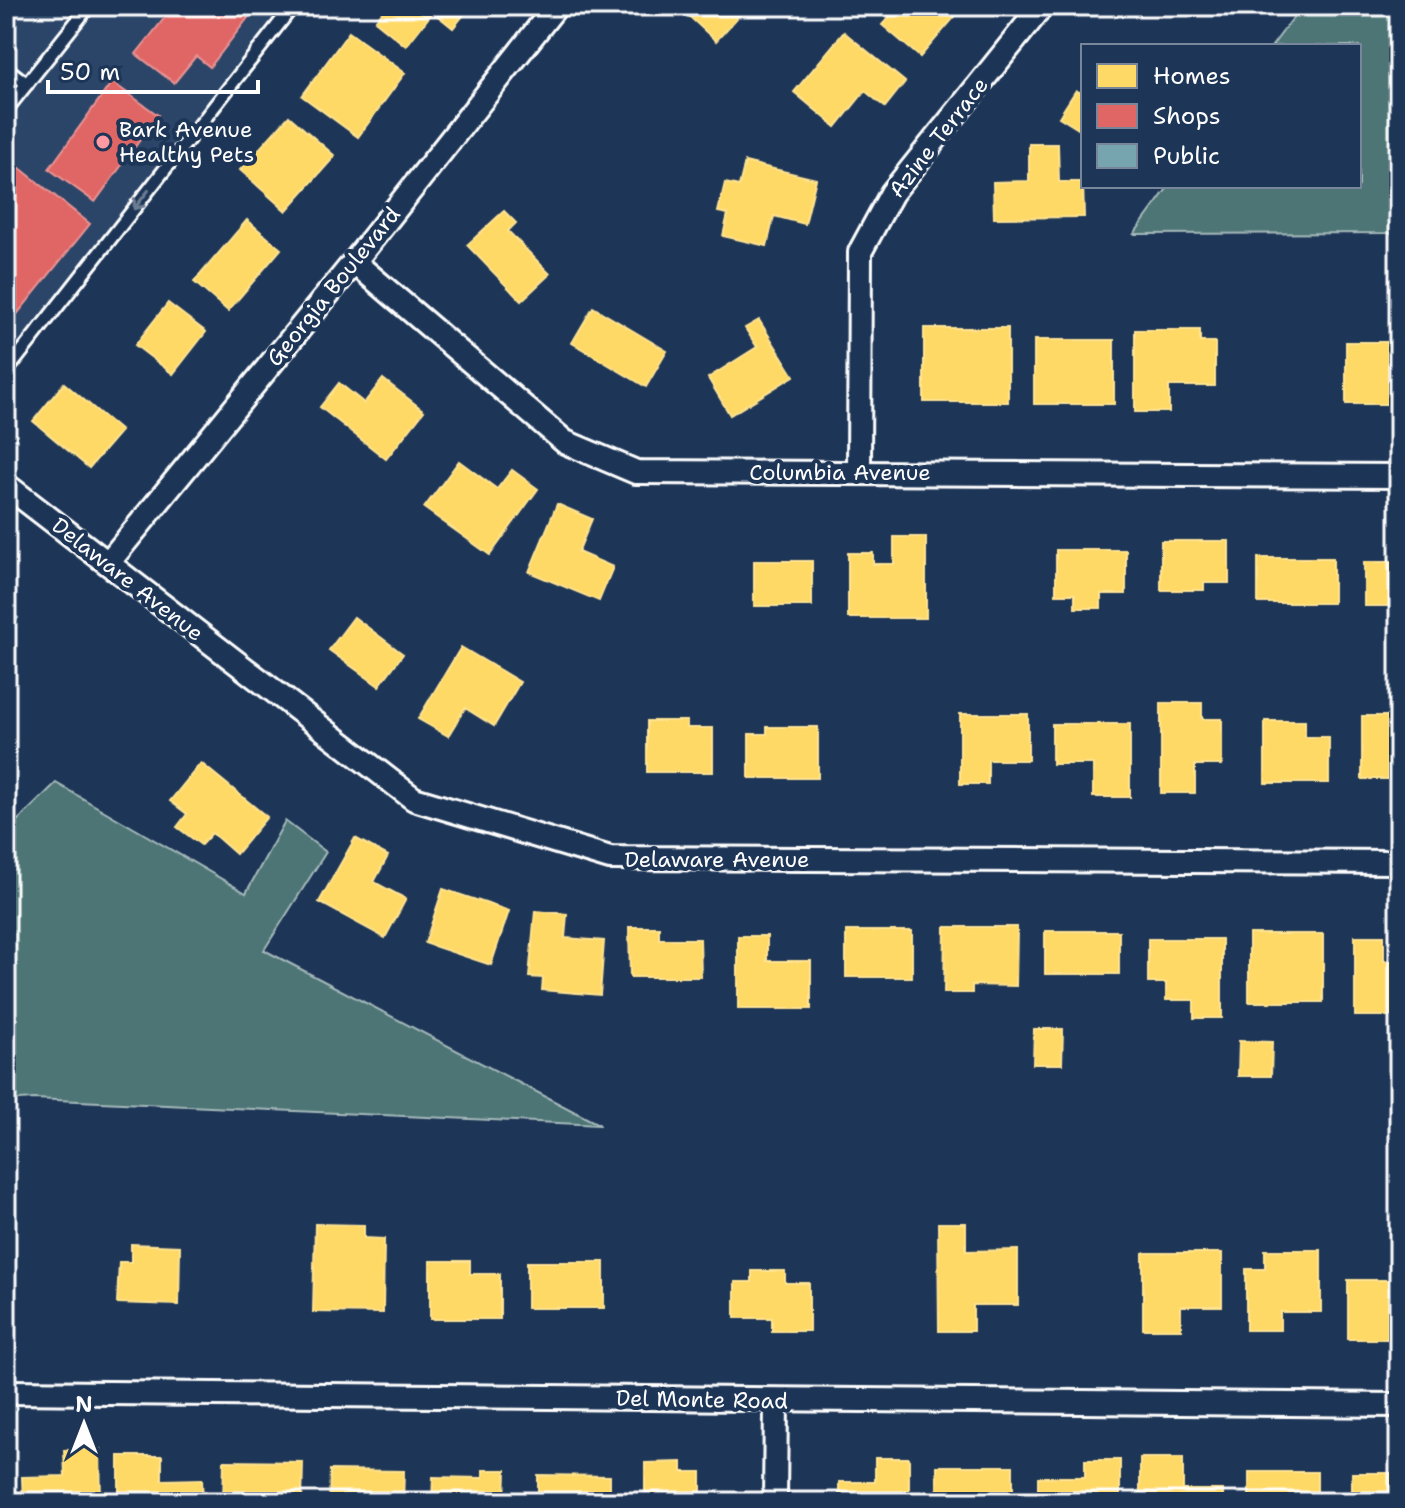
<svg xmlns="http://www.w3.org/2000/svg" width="1405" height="1508" font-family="'Shantell Sans',sans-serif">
<rect width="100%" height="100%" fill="#1d3557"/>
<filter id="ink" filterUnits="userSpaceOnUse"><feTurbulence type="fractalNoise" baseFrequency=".0125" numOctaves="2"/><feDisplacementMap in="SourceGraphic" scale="16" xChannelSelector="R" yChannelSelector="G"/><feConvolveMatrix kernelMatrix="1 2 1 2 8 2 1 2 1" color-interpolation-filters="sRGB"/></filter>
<g filter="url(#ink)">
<!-- built -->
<polygon fill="#2c4468" points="18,6 284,6 6,362 6,22"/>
<!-- green -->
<g fill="#4e7476" stroke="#a6baba" stroke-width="2">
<polygon points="1302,6 1399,6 1399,233 1134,234 1169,186 1359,186 1359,46 1272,46"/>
<polygon points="56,783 246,893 285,821 326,852 264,950 600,1125 34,1099 6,1101 6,832"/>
</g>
<!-- homes -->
<g fill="#ffd966" stroke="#ffe494" stroke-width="2">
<polygon points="387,6 471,6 453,28 433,12 406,46 375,21"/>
<polygon points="678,6 748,6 716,41"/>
<polygon points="899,6 964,6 920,57 882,25"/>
<polygon points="349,32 405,73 358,137 302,96"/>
<polygon points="844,32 905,82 885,107 865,91 836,127 794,92"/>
<polygon points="1076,90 1083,94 1083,132 1059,117"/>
<polygon points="289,116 335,156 286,211 240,170"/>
<polygon points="1029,144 1058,144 1059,182 1083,182 1084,217 994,218 993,182 1029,181"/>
<polygon points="745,162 816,179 805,224 774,216 767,246 723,236 728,214 718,212 725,183 739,186"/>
<polygon points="504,211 516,223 508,231 550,274 521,301 467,245"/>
<polygon points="247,220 281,249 228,311 194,282"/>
<polygon points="168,303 206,332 173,374 135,345"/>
<polygon points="593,307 667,351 646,387 572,343"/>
<polygon points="759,320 794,376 730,415 708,378 757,347 745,328"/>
<rect x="924" y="328" width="84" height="74"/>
<polygon points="1135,330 1200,330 1200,342 1215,342 1215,386 1169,386 1169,412 1135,412"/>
<rect x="1034" y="340" width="80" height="64"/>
<rect x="1346" y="342" width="53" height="62"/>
<polygon points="383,379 424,411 386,459 320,407 339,383 364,403"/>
<polygon points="64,383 121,431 89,468 33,421"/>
<polygon points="459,461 497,489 512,470 538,489 490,555 424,508"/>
<polygon points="557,504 592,519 578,552 613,567 599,601 529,572"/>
<polygon points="894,537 926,537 926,618 848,618 848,553 873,553 873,564 894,564"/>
<polygon points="1161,541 1229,541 1229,583 1204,583 1204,590 1161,590"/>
<polygon points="1056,550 1126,550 1126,594 1101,594 1101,608 1075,608 1075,594 1056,594"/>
<rect x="1258" y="558" width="75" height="45"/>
<rect x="754" y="561" width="58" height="45"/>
<rect x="1364" y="562" width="35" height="44"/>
<polygon points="354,617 403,654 379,686 329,650"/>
<polygon points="461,647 520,682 494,726 465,708 448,736 418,719"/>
<polygon points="1161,703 1202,703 1202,719 1222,719 1222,765 1195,765 1195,793 1161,793"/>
<polygon points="960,714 1028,714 1028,760 988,760 988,784 960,784"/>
<rect x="1362" y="716" width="37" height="63"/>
<polygon points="647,721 687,721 687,728 713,728 713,772 647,772"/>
<polygon points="1265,721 1305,721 1305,737 1329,737 1329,783 1265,783"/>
<polygon points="1052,724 1130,724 1130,797 1093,797 1093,764 1052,764"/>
<polygon points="767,727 818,727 818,778 749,778 749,734 767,734"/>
<polygon points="201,763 267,817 236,854 212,833 201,845 177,827 187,814 170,801"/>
<polygon points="355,838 388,856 374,882 406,899 385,938 319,902"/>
<polygon points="443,889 509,911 491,965 425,943"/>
<polygon points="535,911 567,914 565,938 604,941 600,995 542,990 543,978 529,977"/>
<polygon points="629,927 659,927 659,939 700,939 701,977 630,977"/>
<polygon points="945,927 1017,927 1016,986 972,985 972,993 944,993"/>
<rect x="846" y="931" width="66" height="46"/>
<rect x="1045" y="931" width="74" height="43"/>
<rect x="1249" y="934" width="74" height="68"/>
<polygon points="738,936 767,936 767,961 811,961 811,1009 738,1009"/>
<polygon points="1355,936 1384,936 1384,961 1399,961 1399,1016 1355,1016"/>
<polygon points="1148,939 1222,939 1222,1018 1194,1018 1194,1000 1166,1000 1166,983 1148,983"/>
<polygon points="1034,1029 1063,1029 1062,1064 1033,1064"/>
<polygon points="1239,1041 1272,1042 1271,1076 1238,1076"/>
<polygon points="938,1223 966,1223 966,1251 1018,1250 1018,1305 973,1305 973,1331 939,1331"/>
<polygon points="315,1224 364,1225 364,1238 384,1239 383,1313 313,1312"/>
<polygon points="131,1244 180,1246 179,1305 117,1303 119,1262 131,1262"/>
<polygon points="1265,1250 1321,1250 1321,1312 1280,1312 1280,1330 1246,1330 1246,1269 1265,1269"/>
<polygon points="1143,1253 1222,1253 1222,1306 1181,1306 1181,1329 1143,1329"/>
<polygon points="430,1261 470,1261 470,1274 500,1274 500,1319 430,1319"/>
<rect x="527" y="1262" width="77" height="46"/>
<polygon points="752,1271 785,1271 785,1283 809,1283 809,1331 772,1331 772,1318 735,1318 735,1282 752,1282"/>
<rect x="1348" y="1280" width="51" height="59"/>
<polygon points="100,1449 101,1502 23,1502 22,1477 65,1476 64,1450"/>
<polygon points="119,1456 162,1456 162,1480 202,1479 203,1502 119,1502"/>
<polygon points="875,1458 909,1458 909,1502 839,1502 839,1482 875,1482"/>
<polygon points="1140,1458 1183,1458 1183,1490 1223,1490 1223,1502 1140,1502"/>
<polygon points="1085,1460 1120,1460 1120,1502 1038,1502 1038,1477 1085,1477"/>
<polygon points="224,1461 303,1462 302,1502 223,1502"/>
<polygon points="682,1462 682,1472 701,1472 701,1502 645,1502 645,1463"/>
<rect x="937" y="1466" width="76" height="36"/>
<polygon points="330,1470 404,1471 403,1502 329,1502"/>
<polygon points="483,1470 506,1470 505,1502 432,1502 433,1477 483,1478"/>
<rect x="1249" y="1472" width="68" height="30"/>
<rect x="1352" y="1473" width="47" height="29"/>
<polygon points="538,1475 610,1476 610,1502 538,1502"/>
</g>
<!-- shops -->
<g fill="#e06666" stroke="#e99494" stroke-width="2">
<polygon points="153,6 257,6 210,67 196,56 174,83 136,54 166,16"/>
<polygon points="112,82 158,115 95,202 49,169"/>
<polygon points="15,164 90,224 6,328 6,174"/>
</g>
<!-- public -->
<polygon fill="#76a5af" stroke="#9fc0c7" stroke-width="2" points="6,609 18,618 6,633"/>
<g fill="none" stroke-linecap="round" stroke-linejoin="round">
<!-- lane casing -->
<g stroke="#fff" stroke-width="17">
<g id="lane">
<polyline points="6,68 27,84"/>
<polyline points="6,110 89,6"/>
<polyline points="6,372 293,6"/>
</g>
</g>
<!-- street casing -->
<g stroke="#fff" stroke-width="28">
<g id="street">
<polyline points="354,262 565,442 636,472 1399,476"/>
<polyline points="859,472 860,252 892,193 1042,6"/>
<polyline points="6,485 414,799 610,858 1399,862"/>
<polyline points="108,563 354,262 556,6"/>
<polyline points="6,1392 1399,1405"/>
<polyline points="775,1502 776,1400"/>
</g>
</g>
<!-- lane -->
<use href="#lane" stroke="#1d3557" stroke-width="11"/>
<!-- street -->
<use href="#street" stroke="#1d3557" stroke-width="22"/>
</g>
<!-- one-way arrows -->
<defs><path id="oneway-shaft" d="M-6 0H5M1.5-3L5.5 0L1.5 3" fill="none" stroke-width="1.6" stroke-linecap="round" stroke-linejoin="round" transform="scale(2)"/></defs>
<use stroke="#6c7c92" href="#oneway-shaft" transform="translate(141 200) rotate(128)"/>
</g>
<!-- markers -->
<circle fill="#ff9aa2" stroke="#1d3557" stroke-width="3" cx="103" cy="142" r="8"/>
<g text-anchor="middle" stroke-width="8" stroke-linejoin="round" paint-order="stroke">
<!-- poi labels -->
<g font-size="22" fill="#fff" stroke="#1d3557" text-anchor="start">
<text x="119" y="137">Bark Avenue<tspan x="119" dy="25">Healthy Pets</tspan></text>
</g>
<!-- street labels -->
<g font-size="22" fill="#fff" stroke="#1d3557">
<text transform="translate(938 137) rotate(-52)" y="8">Azine Terrace</text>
<text transform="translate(333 286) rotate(-51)" y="8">Georgia Boulevard</text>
<text x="840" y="480">Columbia Avenue</text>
<text transform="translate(128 579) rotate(38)" y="8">Delaware Avenue</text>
<text x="717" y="867">Delaware Avenue</text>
<text transform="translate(702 1399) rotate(1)" y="8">Del Monte Road</text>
</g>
</g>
<!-- margin -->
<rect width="1405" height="1508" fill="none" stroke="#1d3557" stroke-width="32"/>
<rect x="16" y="16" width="1373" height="1476" fill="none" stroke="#fff" stroke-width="3" filter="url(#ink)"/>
<!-- legend -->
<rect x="1081" y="44" width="280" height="144" fill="#1d3557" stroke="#77869a" stroke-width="2"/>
<rect x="1097" y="64" width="40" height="24" fill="#ffd966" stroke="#77869a" stroke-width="2"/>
<text x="1153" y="84" font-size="24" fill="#ffffff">Homes</text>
<rect x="1097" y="104" width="40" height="24" fill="#e06666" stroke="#77869a" stroke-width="2"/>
<text x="1153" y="124" font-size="24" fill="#ffffff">Shops</text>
<rect x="1097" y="144" width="40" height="24" fill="#76a5af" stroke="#77869a" stroke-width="2"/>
<text x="1153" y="164" font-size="24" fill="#ffffff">Public</text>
<!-- north arrow -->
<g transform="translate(84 1424)" stroke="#1d3557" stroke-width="6" paint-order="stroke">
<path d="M0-6L14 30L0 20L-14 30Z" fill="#ffffff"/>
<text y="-12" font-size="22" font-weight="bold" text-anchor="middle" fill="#ffffff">N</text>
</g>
<!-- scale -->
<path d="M48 80v12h210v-12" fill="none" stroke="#ffffff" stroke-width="4"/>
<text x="60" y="80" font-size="24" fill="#ffffff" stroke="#1d3557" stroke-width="6" paint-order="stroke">50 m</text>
</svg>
